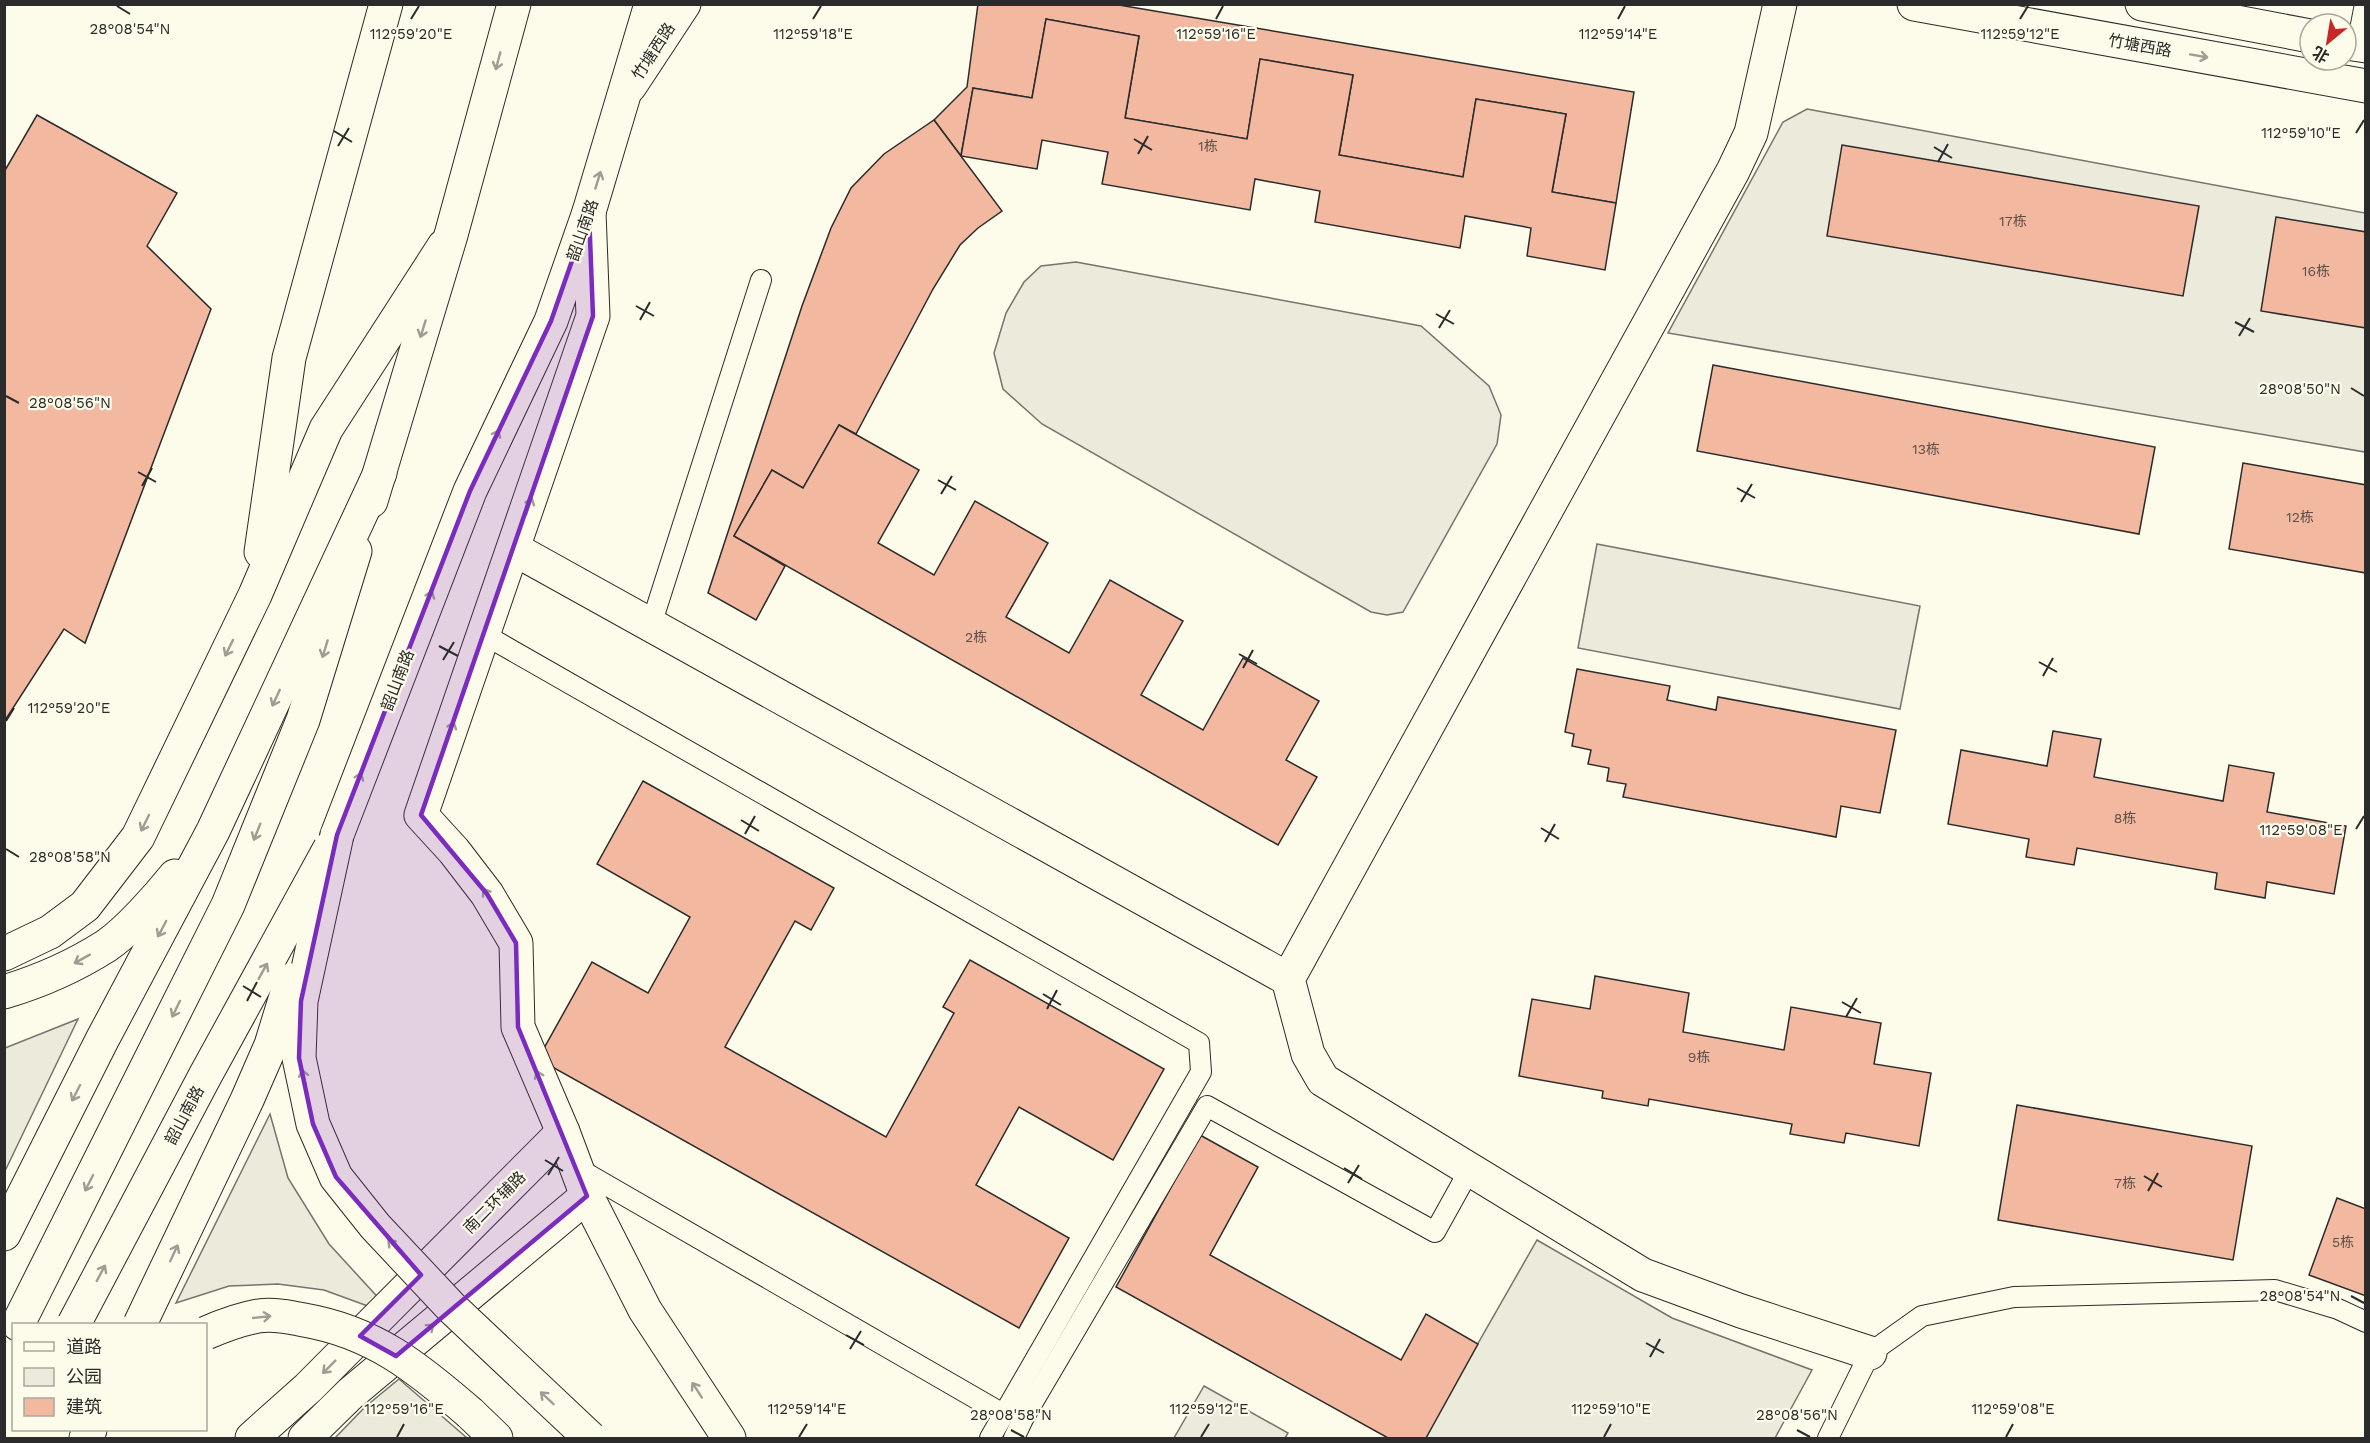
<svg xmlns="http://www.w3.org/2000/svg" width="2370" height="1443" font-family="'Work Sans','Noto Sans SC',sans-serif">
<rect width="100%" height="100%" fill="#fdfbea"/>
<!-- green -->
<g fill="#ecebdb" stroke="#74746e" stroke-width="1.5">
<polygon points="1807,109 2365,213 2365,452 1668,333 1783,122"/>
<polygon points="1076,262 1421,326 1489,386 1501,415 1497,444 1403,612 1387,615 1371,612 1042,424 1003,389 994,353 1006,313 1024,282 1041,266"/>
<polygon points="1597,544 1920,606 1900,709 1578,648"/>
<polygon points="78,1019 5,1171 5,1048"/>
<polygon points="270,1114 288,1178 329,1244 395,1316 324,1290 278,1284 229,1286 176,1303"/>
<polygon points="1537,1240 1672,1318 1812,1370 1775,1438 1424,1438"/>
<polygon points="399,1379 467,1438 335,1438 365,1407"/>
<polygon points="1204,1386 1288,1433 1285,1438 1174,1438"/>
</g>
<!-- building -->
<g fill="#f2b8a0" stroke="#2b2b2b" stroke-width="1.5">
<polygon points="978,4 1113,4 1634,92 1616,203 1552,192 1566,114 1476,99 1463,177 1339,155 1353,75 1260,59 1247,139 1125,118 1139,36 1046,19 1032,98 973,88 961,156 934,120 967,87"/>
<polygon points="1046,19 1139,36 1125,118 1247,139 1260,59 1353,75 1339,155 1463,177 1476,99 1566,114 1552,192 1616,203 1605,270 1527,256 1531,228 1465,216 1460,248 1315,222 1320,191 1255,179 1250,210 1102,184 1108,152 1042,140 1037,169 961,156 973,88 1032,98"/>
<polygon points="37,115 177,193 147,246 211,309 85,643 64,629 4,722 4,172"/>
<polygon points="934,120 1002,211 978,228 960,245 933,289 856,434 839,425 803,488 772,470 734,536 785,566 756,620 708,593 802,306 831,228 851,188 884,154"/>
<polygon points="1842,145 2199,206 2183,296 1827,236"/>
<polygon points="2276,217 2366,232 2366,328 2261,311"/>
<polygon points="1713,365 2155,447 2139,534 1697,451"/>
<polygon points="839,425 919,470 878,543 934,575 975,501 1048,543 1006,617 1069,653 1110,580 1183,621 1141,695 1203,730 1243,658 1319,701 1286,760 1317,777 1278,845 734,536 772,470 803,488"/>
<polygon points="2243,463 2366,485 2366,573 2229,549"/>
<polygon points="1577,669 1670,686 1667,700 1716,710 1718,697 1896,730 1880,813 1841,806 1836,837 1623,797 1626,784 1607,781 1609,768 1588,764 1591,750 1572,746 1574,734 1565,732"/>
<polygon points="2053,731 2101,739 2094,777 2223,801 2229,765 2274,773 2267,812 2346,826 2334,894 2267,882 2265,898 2215,889 2217,873 2077,848 2074,865 2026,857 2029,839 1948,824 1961,750 2047,766"/>
<polygon points="643,781 834,888 811,930 795,921 725,1047 886,1137 954,1013 943,1007 970,960 1164,1069 1113,1160 1019,1107 976,1185 1069,1238 1019,1328 538,1059 592,962 648,993 690,917 597,864"/>
<polygon points="1595,976 1689,993 1683,1032 1784,1050 1791,1007 1881,1023 1874,1064 1931,1073 1919,1146 1846,1133 1844,1143 1790,1134 1792,1124 1649,1099 1648,1106 1602,1098 1603,1091 1519,1076 1532,999 1590,1009"/>
<polygon points="2017,1105 2252,1146 2233,1260 1998,1220"/>
<polygon points="1200,1135 1258,1167 1210,1255 1401,1360 1426,1314 1478,1344 1426,1438 1388,1438 1116,1287"/>
<polygon points="2337,1198 2366,1209 2366,1296 2309,1275"/>
</g>
<g fill="none" stroke-linecap="round" stroke-linejoin="round">
<!-- service casing -->
<g stroke="#2b2b2b" stroke-width="22">
<g id="service">
<polyline points="2357,45 2365,4"/>
<polyline points="651,625 761,280"/>
<polyline points="485,635 1199,1043 1201,1072 990,1438"/>
<polyline points="577,1168 1003,1414"/>
<polyline points="1014,1438 1023,1419 1207,1106 1435,1232 1470,1169"/>
<polyline points="1828,1438 1870,1353 1922,1316 2014,1297 2275,1290 2338,1309 2366,1322"/>
</g>
</g>
<!-- minor casing -->
<g stroke="#2b2b2b" stroke-width="35">
<g id="minor">
<polyline points="1780,4 1751,133 1733,171 1288,979 1308,1054 1323,1080 1643,1275 1741,1311 1870,1353"/>
<polyline points="514,549 1288,979"/>
</g>
</g>
<!-- tertiary casing -->
<g stroke="#2b2b2b" stroke-width="35">
<g id="tertiary">
<polyline points="589,212 593,316 421,815 454,851 487,894 516,943 518,1027 563,1132 587,1196 645,1310 729,1438"/>
<polyline points="261,552 289,358 386,4"/>
<polyline points="4,954 50,932 85,906 138,837 255,595 326,429 444,246"/>
<polyline points="252,1438 308,1388 563,1132"/>
<polyline points="305,1438 350,1394 587,1196"/>
</g>
</g>
<!-- secondary casing -->
<g stroke="#2b2b2b" stroke-width="35">
<g id="secondary">
<polyline points="1914,4 2366,86"/>
<polyline points="2142,4 2310,36"/>
<polyline points="2346,43 2366,46"/>
<polyline points="630,86 684,4"/>
</g>
</g>
<!-- primary casing -->
<g stroke="#2b2b2b" stroke-width="35">
<g id="primary">
<polyline points="371,501 451,235 514,4"/>
<polyline points="337,835 470,491 551,321 589,212 651,4"/>
<polyline points="18,1324 228,905 303,720 355,551"/>
</g>
</g>
<!-- trunk casing -->
<g stroke="#2b2b2b" stroke-width="35">
<g id="trunk">
<path d="M 4,992 C 41,981 73,967 106,946 C 128,931 158,897 175,876"/>
<polyline points="4,1234 102,1040 213,831 380,473"/>
<polyline points="470,1413 496,1438"/>
<polyline points="86,1438 90,1430"/>
</g>
</g>
<!-- service -->
<use href="#service" stroke="#fdfbea" stroke-width="20"/>
<!-- minor -->
<use href="#minor" stroke="#fdfbea" stroke-width="33"/>
<!-- tertiary -->
<use href="#tertiary" stroke="#fdfbea" stroke-width="33"/>
<!-- secondary -->
<use href="#secondary" stroke="#fdfbea" stroke-width="33"/>
<!-- primary -->
<use href="#primary" stroke="#fdfbea" stroke-width="33"/>
<!-- trunk -->
<use href="#trunk" stroke="#fdfbea" stroke-width="33"/>
<!-- primary-bridge casing -->
<g stroke="#2b2b2b" stroke-width="35" stroke-linecap="butt">
<g id="primary-bridge">
<polyline points="74,1324 205,1076 330,848"/>
<polyline points="15,1438 19,1430"/>
</g>
</g>
<!-- trunk-bridge casing -->
<g stroke="#2b2b2b" stroke-width="35" stroke-linecap="butt">
<g id="trunk-bridge">
<polyline points="337,835 301,1001 299,1058 313,1124 336,1177 375,1226 451,1307 590,1438"/>
<polyline points="140,1324 247,1100 271,1045 291,980"/>
<path d="M 206,1333 C 222,1326 241,1319 258,1316 C 274,1314 289,1317 304,1320 C 374,1332 418,1368 470,1413"/>
</g>
</g>
<!-- primary-bridge -->
<use href="#primary-bridge" stroke="#fdfbea" stroke-width="33"/>
<!-- trunk-bridge -->
<use href="#trunk-bridge" stroke="#fdfbea" stroke-width="33"/>
</g>
<!-- one-way arrows -->
<defs><path id="oneway-shaft" d="M-6 0H5M1.5-3L5.5 0L1.5 3" fill="none" stroke-width="1.6" stroke-linecap="round" stroke-linejoin="round" transform="scale(1.5)"/></defs>
<g stroke="#9e9d94">
<use href="#oneway-shaft" transform="translate(2199 56) rotate(10)"/>
<use href="#oneway-shaft" transform="translate(498 61) rotate(105)"/>
<use href="#oneway-shaft" transform="translate(598 180) rotate(-73)"/>
<use href="#oneway-shaft" transform="translate(423 329) rotate(107)"/>
<use href="#oneway-shaft" transform="translate(495 438) rotate(-65)"/>
<use href="#oneway-shaft" transform="translate(529 506) rotate(-71)"/>
<use href="#oneway-shaft" transform="translate(429 599) rotate(-69)"/>
<use href="#oneway-shaft" transform="translate(229 648) rotate(116)"/>
<use href="#oneway-shaft" transform="translate(325 649) rotate(107)"/>
<use href="#oneway-shaft" transform="translate(276 698) rotate(115)"/>
<use href="#oneway-shaft" transform="translate(451 730) rotate(-71)"/>
<use href="#oneway-shaft" transform="translate(358 781) rotate(-69)"/>
<use href="#oneway-shaft" transform="translate(145 823) rotate(116)"/>
<use href="#oneway-shaft" transform="translate(257 832) rotate(112)"/>
<use href="#oneway-shaft" transform="translate(488 896) rotate(-123)"/>
<use href="#oneway-shaft" transform="translate(162 929) rotate(118)"/>
<use href="#oneway-shaft" transform="translate(82 959) rotate(151)"/>
<use href="#oneway-shaft" transform="translate(263 971) rotate(-61)"/>
<use href="#oneway-shaft" transform="translate(176 1009) rotate(116)"/>
<use href="#oneway-shaft" transform="translate(304 1078) rotate(-102)"/>
<use href="#oneway-shaft" transform="translate(540 1079) rotate(-113)"/>
<use href="#oneway-shaft" transform="translate(76 1093) rotate(117)"/>
<use href="#oneway-shaft" transform="translate(89 1183) rotate(117)"/>
<use href="#oneway-shaft" transform="translate(394 1246) rotate(-133)"/>
<use href="#oneway-shaft" transform="translate(174 1253) rotate(-65)"/>
<use href="#oneway-shaft" transform="translate(101 1273) rotate(-62)"/>
<use href="#oneway-shaft" transform="translate(262 1317) rotate(-6)"/>
<use href="#oneway-shaft" transform="translate(427 1330) rotate(-40)"/>
<use href="#oneway-shaft" transform="translate(329 1367) rotate(135)"/>
<use href="#oneway-shaft" transform="translate(697 1390) rotate(-123)"/>
<use href="#oneway-shaft" transform="translate(547 1398) rotate(-137)"/>
</g>
<!-- marked area -->
<path fill="#7b2cbf" fill-opacity="0.2" stroke="#7b2cbf" stroke-width="4.5" stroke-linejoin="round" d="M 589,212 L 593,316 L 421,815 L 487,894 L 516,943 L 518,1027 L 587,1196 L 396,1356 L 360,1336 L 421,1275 L 336,1177 L 313,1124 L 299,1058 L 301,1001 L 337,835 L 470,491 L 551,321 Z"/>
<!-- ticks -->
<path fill="none" stroke="#2b2b2b" stroke-width="2" d="M 117,6 L 130,14M 411,19 L 419,6M 813,19 L 821,6M 1216,19 L 1223,6M 1618,19 L 1625,6M 2020,19 L 2028,6M 334,131 L 352,142M 2356,133 L 2364,120M 1134,139 L 1152,150M 338,146 L 349,128M 1934,147 L 1952,158M 1138,154 L 1148,136M 1938,162 L 1948,144M 636,306 L 654,316M 1436,314 L 1454,324M 640,320 L 650,302M 2235,322 L 2254,332M 1439,328 L 1450,310M 2239,336 L 2250,318M 2351,388 L 2364,396M 6,396 L 19,403M 138,472 L 156,482M 938,480 L 956,490M 142,486 L 152,468M 1737,488 L 1755,498M 941,494 L 952,476M 1741,502 L 1752,484M 439,646 L 458,656M 1239,654 L 1257,664M 443,660 L 454,642M 2039,662 L 2057,672M 1243,668 L 1253,650M 2043,676 L 2053,658M 6,721 L 14,708M 741,820 L 759,831M 1541,828 L 1559,839M 2356,829 L 2364,816M 745,834 L 755,816M 1545,842 L 1555,824M 6,849 L 19,857M 243,986 L 261,997M 1043,994 L 1061,1005M 247,1001 L 257,982M 1842,1002 L 1861,1013M 1047,1009 L 1057,990M 1846,1017 L 1857,998M 545,1160 L 563,1171M 1344,1168 L 1362,1179M 548,1175 L 559,1157M 2144,1176 L 2162,1187M 1348,1183 L 1359,1165M 2148,1191 L 2158,1173M 2351,1296 L 2364,1303M 846,1335 L 864,1345M 1646,1343 L 1664,1353M 850,1349 L 861,1331M 1650,1357 L 1660,1339M 1011,1430 L 1024,1437M 1797,1430 L 1810,1437M 397,1437 L 404,1424M 799,1437 L 807,1424M 1201,1437 L 1209,1424M 1604,1437 L 1611,1424M 2006,1437 L 2013,1424"/>
<g text-anchor="middle" stroke-width="4.5" stroke-linejoin="round" paint-order="stroke">
<!-- number labels -->
<g font-size="14" fill="#5d4e48">
<text x="1208" y="151">1栋</text>
<text x="2013" y="226">17栋</text>
<text x="2316" y="276">16栋</text>
<text x="1926" y="454">13栋</text>
<text x="2300" y="522">12栋</text>
<text x="976" y="642">2栋</text>
<text x="2125" y="823">8栋</text>
<text x="1699" y="1062">9栋</text>
<text x="2125" y="1188">7栋</text>
<text x="2343" y="1247">5栋</text>
</g>
<!-- street labels -->
<g font-size="16" fill="#2b2b2b" stroke="#fdfbea">
<text transform="translate(2140 45) rotate(10)" y="6">竹塘西路</text>
<text transform="translate(653 51) rotate(-57)" y="6">竹塘西路</text>
<text transform="translate(582 230) rotate(-71)" y="6">韶山南路</text>
<text transform="translate(397 680) rotate(-69)" y="6">韶山南路</text>
<text transform="translate(184 1115) rotate(-62)" y="6">韶山南路</text>
<text transform="translate(494 1202) rotate(-45)" y="6">南二环辅路</text>
</g>
</g>
<g font-size="15" text-anchor="middle" fill="#2b2b2b" stroke="#fdfbea" stroke-width="4.5" stroke-linejoin="round" paint-order="stroke">
<text x="130" y="34">28°08'54"N</text>
<text x="411" y="39">112°59'20"E</text>
<text x="813" y="39">112°59'18"E</text>
<text x="1216" y="39">112°59'16"E</text>
<text x="1618" y="39">112°59'14"E</text>
<text x="2020" y="39">112°59'12"E</text>
<text x="2301" y="138">112°59'10"E</text>
<text x="2300" y="394">28°08'50"N</text>
<text x="70" y="408">28°08'56"N</text>
<text x="69" y="713">112°59'20"E</text>
<text x="2301" y="835">112°59'08"E</text>
<text x="70" y="862">28°08'58"N</text>
<text x="2300" y="1301">28°08'54"N</text>
<text x="404" y="1414">112°59'16"E</text>
<text x="807" y="1414">112°59'14"E</text>
<text x="1209" y="1414">112°59'12"E</text>
<text x="1611" y="1414">112°59'10"E</text>
<text x="2013" y="1414">112°59'08"E</text>
<text x="1011" y="1420">28°08'58"N</text>
<text x="1797" y="1420">28°08'56"N</text>
</g>
<!-- border -->
<rect width="2370" height="1443" fill="none" stroke="#2b2b2b" stroke-width="12"/>
<!-- legend -->
<rect x="12" y="1323" width="195" height="108" fill="#fdfbea" stroke="#a9a89e" stroke-width="1.5"/>
<rect x="24" y="1342" width="30" height="9" fill="#fdfbea" stroke="#a9a89e" stroke-width="1.5"/>
<text x="66" y="1353" font-size="18" fill="#2b2b2b">道路</text>
<rect x="24" y="1368" width="30" height="18" fill="#ecebdb" stroke="#a9a89e" stroke-width="1.5"/>
<text x="66" y="1383" font-size="18" fill="#2b2b2b">公园</text>
<rect x="24" y="1398" width="30" height="18" fill="#f2b8a0" stroke="#a9a89e" stroke-width="1.5"/>
<text x="66" y="1413" font-size="18" fill="#2b2b2b">建筑</text>
<!-- north arrow -->
<g transform="translate(2328 42) rotate(210)"><circle r="28" fill="#fdfbea" stroke="#a9a89e" stroke-width="1.5"/>
<path d="M0-4.5L10 22L0 15L-10 22Z" fill="#c62828"/>
<text y="-9" font-size="16" font-weight="bold" text-anchor="middle" fill="#2b2b2b">北</text>
</g>
</svg>
